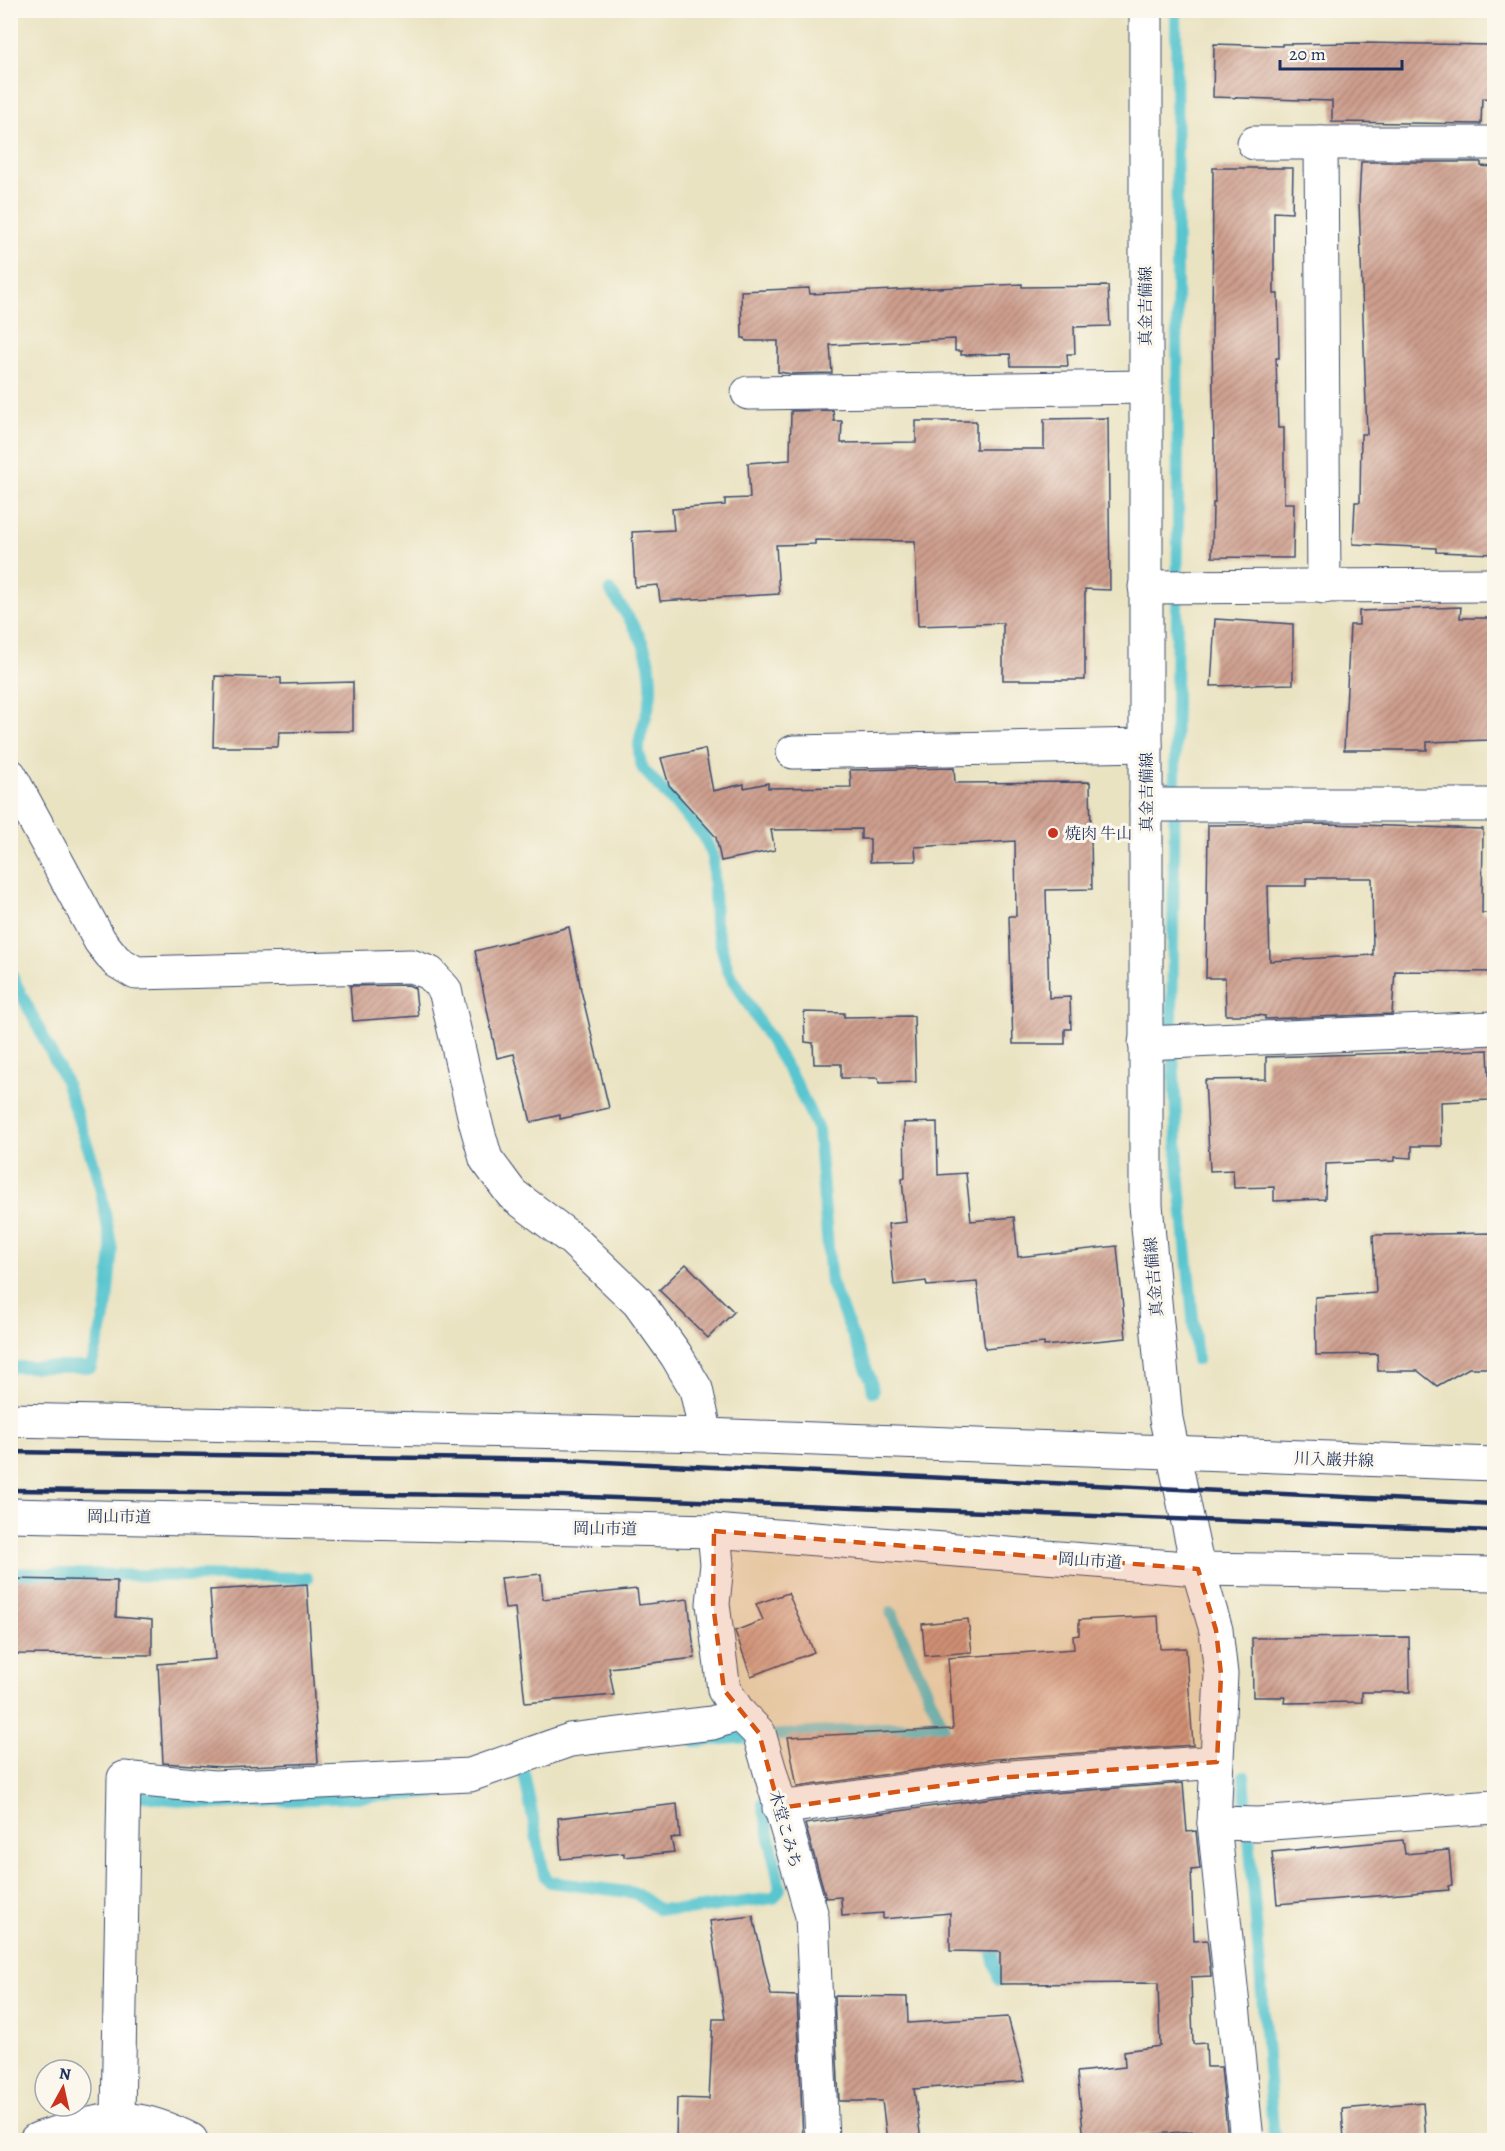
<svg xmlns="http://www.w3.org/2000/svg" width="1505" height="2151" font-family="Alegreya,'Noto Serif JP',serif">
<defs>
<pattern id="building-hatch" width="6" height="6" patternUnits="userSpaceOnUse" patternTransform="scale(1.5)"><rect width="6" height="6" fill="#ce9e8d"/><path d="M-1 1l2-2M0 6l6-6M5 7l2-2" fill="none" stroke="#a68176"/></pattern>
</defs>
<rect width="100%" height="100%" fill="#fbf7ec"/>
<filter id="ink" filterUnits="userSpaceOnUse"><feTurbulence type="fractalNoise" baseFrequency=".0167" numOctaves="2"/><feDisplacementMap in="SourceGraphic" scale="12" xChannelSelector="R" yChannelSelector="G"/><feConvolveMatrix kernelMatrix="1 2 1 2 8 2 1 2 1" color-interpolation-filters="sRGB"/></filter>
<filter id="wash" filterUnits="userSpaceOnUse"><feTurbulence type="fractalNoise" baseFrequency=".008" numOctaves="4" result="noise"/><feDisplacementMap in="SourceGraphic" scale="24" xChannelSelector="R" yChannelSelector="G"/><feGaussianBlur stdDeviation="1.35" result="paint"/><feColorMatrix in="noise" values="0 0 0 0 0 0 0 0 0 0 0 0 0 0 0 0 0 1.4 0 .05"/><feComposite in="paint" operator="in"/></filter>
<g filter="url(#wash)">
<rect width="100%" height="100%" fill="#eae3c2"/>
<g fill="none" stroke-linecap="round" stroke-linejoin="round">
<!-- stream -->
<g stroke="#58c5cf" stroke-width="12">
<polyline points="1176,10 1178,527 1172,1027 1178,1163 1197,1360"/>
<path d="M 610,590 C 633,626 653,646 651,692 C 649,720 631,742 643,769 L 704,836 L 713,857 L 715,923 L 728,971 L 796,1083 L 818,1130 L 831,1283 L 871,1380 L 873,1392"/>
<polyline points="10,972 64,1078 98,1176 112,1250 106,1312 91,1367 10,1367"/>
<polyline points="10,1573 307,1578"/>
<polyline points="891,1612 944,1728"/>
<polyline points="694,1741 941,1724"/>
<polyline points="524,1773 544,1875 550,1882 635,1893 658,1909 687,1910 774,1898 780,1889 763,1803"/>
<polyline points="1244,1776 1274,2140"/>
<polyline points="135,1795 213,1804 435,1793"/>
<polyline points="988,1937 999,1980"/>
</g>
</g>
<g id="blocks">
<!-- building -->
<g fill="url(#building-hatch)" fill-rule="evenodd">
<polygon points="1358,43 1494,45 1494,99 1482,98 1481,124 1332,122 1332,101 1213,97 1214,44 1282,46 1282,44"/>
<polygon points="1361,162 1481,162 1481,166 1494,167 1494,554 1436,552 1436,548 1353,544 1355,502 1360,502 1361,434 1367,434 1359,201"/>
<polygon points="1213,168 1293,168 1292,213 1274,212 1274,294 1278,294 1279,358 1276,358 1278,428 1284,428 1284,503 1294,503 1293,558 1212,557 1213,503 1215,503 1212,342"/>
<polygon points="1022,284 1022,287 1108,286 1110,326 1074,327 1075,354 1067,354 1068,366 1011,366 1010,354 961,355 961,351 955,351 955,339 830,345 832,373 792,374 778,372 778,341 746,341 745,338 742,338 741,291 809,288 810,294"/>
<polygon points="833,410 834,421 842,421 841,443 916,442 916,421 976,421 976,449 1044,449 1044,419 1108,418 1110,590 1085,589 1085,680 1003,680 1003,623 918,626 915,541 815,540 815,544 776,545 779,594 660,601 658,585 635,587 632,532 674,530 672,509 725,505 725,499 750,498 748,463 790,460 791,411"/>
<polygon points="1461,607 1460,618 1494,618 1494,734 1491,733 1491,740 1427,742 1427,750 1344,750 1350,625 1359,625 1359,611"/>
<polygon points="1215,619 1293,624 1293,684 1211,686"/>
<polygon points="215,676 281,678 281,684 353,682 353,731 279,732 278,747 213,747"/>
<polygon points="705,749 713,791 744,784 744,788 768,783 768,788 851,787 850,770 954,768 955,783 1090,782 1092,889 1046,890 1049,998 1070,997 1071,1029 1065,1029 1065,1044 1013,1044 1009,916 1016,916 1015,841 915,847 916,861 870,862 870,839 861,839 861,829 771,830 775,850 721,861 716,837 669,785 661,758"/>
<path d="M 1328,824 L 1483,829 L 1482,913 L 1494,913 L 1494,972 L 1395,971 L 1392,1014 L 1265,1019 L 1265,1016 L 1256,1015 L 1226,1015 L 1225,978 L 1206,978 L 1208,825 ZM 1306,878 L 1372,878 L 1373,955 L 1270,961 L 1268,886 L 1306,886 Z"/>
<polygon points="569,927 581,990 609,1108 560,1119 560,1115 531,1122 514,1054 497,1058 475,951"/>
<polygon points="408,985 415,988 418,1016 353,1021 350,986"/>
<polygon points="804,1012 844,1013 844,1017 914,1016 916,1082 879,1083 878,1078 841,1078 841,1064 814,1064 813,1043 805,1042"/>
<polygon points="1488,1050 1490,1100 1441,1102 1442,1146 1412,1146 1412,1158 1395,1157 1395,1161 1326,1164 1325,1199 1274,1201 1274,1187 1234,1188 1233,1170 1210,1171 1205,1080 1266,1079 1266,1057"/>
<polygon points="937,1122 938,1175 966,1173 971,1221 1014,1217 1018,1257 1117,1246 1126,1338 1044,1346 1044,1343 985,1349 977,1282 927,1286 926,1281 894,1285 888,1224 906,1222 902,1179 905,1178 904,1123"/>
<polygon points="1494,1233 1494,1368 1469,1368 1437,1386 1418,1371 1378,1371 1377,1354 1316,1355 1315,1297 1376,1293 1373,1235"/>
<polygon points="686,1264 734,1312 708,1338 659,1290"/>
<polygon points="541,1574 543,1599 637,1589 639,1605 688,1599 695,1658 609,1668 614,1695 525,1703 515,1608 505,1609 501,1578"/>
<polygon points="10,1579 117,1581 116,1617 152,1620 152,1655 10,1654"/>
<polygon points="307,1584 318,1763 222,1767 163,1763 158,1664 215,1659 210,1590"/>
<polygon points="788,1593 814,1652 751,1676 735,1631 763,1620 756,1604"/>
<polygon points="1158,1616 1160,1649 1186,1648 1193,1745 995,1759 797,1787 788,1737 953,1729 948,1658 1074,1649 1073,1636 1079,1635 1079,1620"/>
<polygon points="968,1619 972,1652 925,1656 922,1624"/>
<polygon points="1409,1637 1410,1692 1362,1692 1362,1702 1284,1703 1285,1697 1253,1697 1252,1638"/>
<polygon points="1183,1783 1187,1832 1196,1831 1200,1869 1191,1870 1194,1941 1207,1940 1211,1976 1191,1977 1193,2044 1206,2043 1207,2067 1221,2067 1228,2140 1193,2140 1192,2131 1084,2140 1077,2072 1125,2067 1124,2051 1160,2046 1158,1983 1000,1984 1000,1952 950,1951 950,1913 883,1919 883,1913 842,1916 841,1897 826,1898 805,1824 999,1797"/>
<polygon points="677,1804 680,1837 671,1838 674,1852 624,1857 624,1853 561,1859 558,1818"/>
<polygon points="1403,1840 1405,1854 1449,1850 1452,1885 1448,1886 1449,1890 1277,1904 1272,1852"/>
<polygon points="753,1916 771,1995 797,1996 803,2140 676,2140 677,2098 709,2099 713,2019 725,2019 710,1921"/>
<polygon points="834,1996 907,1997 908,2023 1008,2017 1025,2081 914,2089 921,2140 887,2140 882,2101 839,2101"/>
<polygon points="1423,2102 1426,2140 1344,2140 1342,2109"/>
</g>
</g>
</g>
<g filter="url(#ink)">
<use href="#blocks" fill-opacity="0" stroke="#3a4a6d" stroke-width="1.5"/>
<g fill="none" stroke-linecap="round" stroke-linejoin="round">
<!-- street casing -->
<g stroke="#3a4a6d" stroke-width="35">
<g id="street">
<polyline points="1254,143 1494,143"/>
<polyline points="1321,143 1324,587"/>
<polyline points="748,393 1145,387"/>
<polyline points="1145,587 1494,585"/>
<polyline points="793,752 1146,745"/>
<polyline points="10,775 100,941 116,961 136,973 411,966 430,973 445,990 476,1124 486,1159 512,1194 573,1240 638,1302 676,1355 696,1389 706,1435"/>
<polyline points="1146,805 1494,805"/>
<polyline points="1145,1043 1494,1028"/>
<polyline points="714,1531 717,1564 713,1604 724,1690 740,1714 759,1733 812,1916 822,2140"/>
<polyline points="1198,1569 1216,1630 1221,1674 1214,1823 1247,2140"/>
<polyline points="779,1808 997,1778 1217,1762"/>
<polyline points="1214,1823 1258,1824 1494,1807"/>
<polyline points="118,2118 124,1778 214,1787 470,1775 570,1740 712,1723 740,1714"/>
<path d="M 36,2140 C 47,2135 59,2133 71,2129 C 120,2114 145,2117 191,2140"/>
</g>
</g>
<!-- secondary casing -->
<g stroke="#3a4a6d" stroke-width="35">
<g id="secondary">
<polyline points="1146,10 1146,1205 1166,1419 1198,1569"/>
<polyline points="10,1420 706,1435 1494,1464"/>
<polyline points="10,1515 714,1531 1198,1569 1494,1574"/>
</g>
</g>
<!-- street -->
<use href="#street" stroke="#fff" stroke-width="33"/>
<!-- secondary -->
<use href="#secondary" stroke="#fff" stroke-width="33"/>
<!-- rail -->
<g stroke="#1b2f5e" stroke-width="4.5">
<polyline points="10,1452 563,1460 1494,1504"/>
<polyline points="10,1490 562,1496 1494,1531"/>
</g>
</g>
</g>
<!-- marked area -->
<path fill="#d45514" fill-opacity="0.2" stroke="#d45514" stroke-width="4.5" stroke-dasharray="12 8" stroke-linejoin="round" d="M 714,1531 L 1198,1569 L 1216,1630 L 1221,1674 L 1217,1762 L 997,1778 L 779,1808 L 759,1733 L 724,1690 L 713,1604 Z"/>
<!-- markers -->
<circle fill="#c8321e" stroke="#fbf7ec" stroke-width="2" cx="1053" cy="833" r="6"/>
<g text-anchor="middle" stroke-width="6" stroke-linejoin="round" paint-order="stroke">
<!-- street labels -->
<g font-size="16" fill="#1b2f5e" stroke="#fbf7ec">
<text transform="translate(1145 306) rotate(-90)" y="6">真金吉備線</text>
<text transform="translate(1146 792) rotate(-90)" y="6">真金吉備線</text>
<text transform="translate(1153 1277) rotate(-95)" y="6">真金吉備線</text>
<text transform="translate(1334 1459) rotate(2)" y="6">川入巌井線</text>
<text transform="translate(119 1516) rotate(1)" y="6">岡山市道</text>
<text transform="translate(605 1528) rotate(1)" y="6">岡山市道</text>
<text transform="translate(1090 1560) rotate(4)" y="6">岡山市道</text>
<text transform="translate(786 1829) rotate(74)" y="6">木堂こみち</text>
</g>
<!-- poi labels -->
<g font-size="16" fill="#1b2f5e" stroke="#fbf7ec" text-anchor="start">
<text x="1065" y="839">焼肉 牛山</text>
</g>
</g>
<!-- margin -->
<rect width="1505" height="2151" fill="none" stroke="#fbf7ec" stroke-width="36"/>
<!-- north arrow -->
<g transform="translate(63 2088) rotate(8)"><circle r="28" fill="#fbf7ec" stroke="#a1a7b3" stroke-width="1.5"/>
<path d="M0-4.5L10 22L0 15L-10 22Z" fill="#c8321e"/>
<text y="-9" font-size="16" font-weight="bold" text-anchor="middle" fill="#1b2f5e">N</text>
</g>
<!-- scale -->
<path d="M1280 60v9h122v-9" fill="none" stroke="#1b2f5e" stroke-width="3"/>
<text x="1289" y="60" font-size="18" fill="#1b2f5e" stroke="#fbf7ec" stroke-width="4.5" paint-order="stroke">20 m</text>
</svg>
